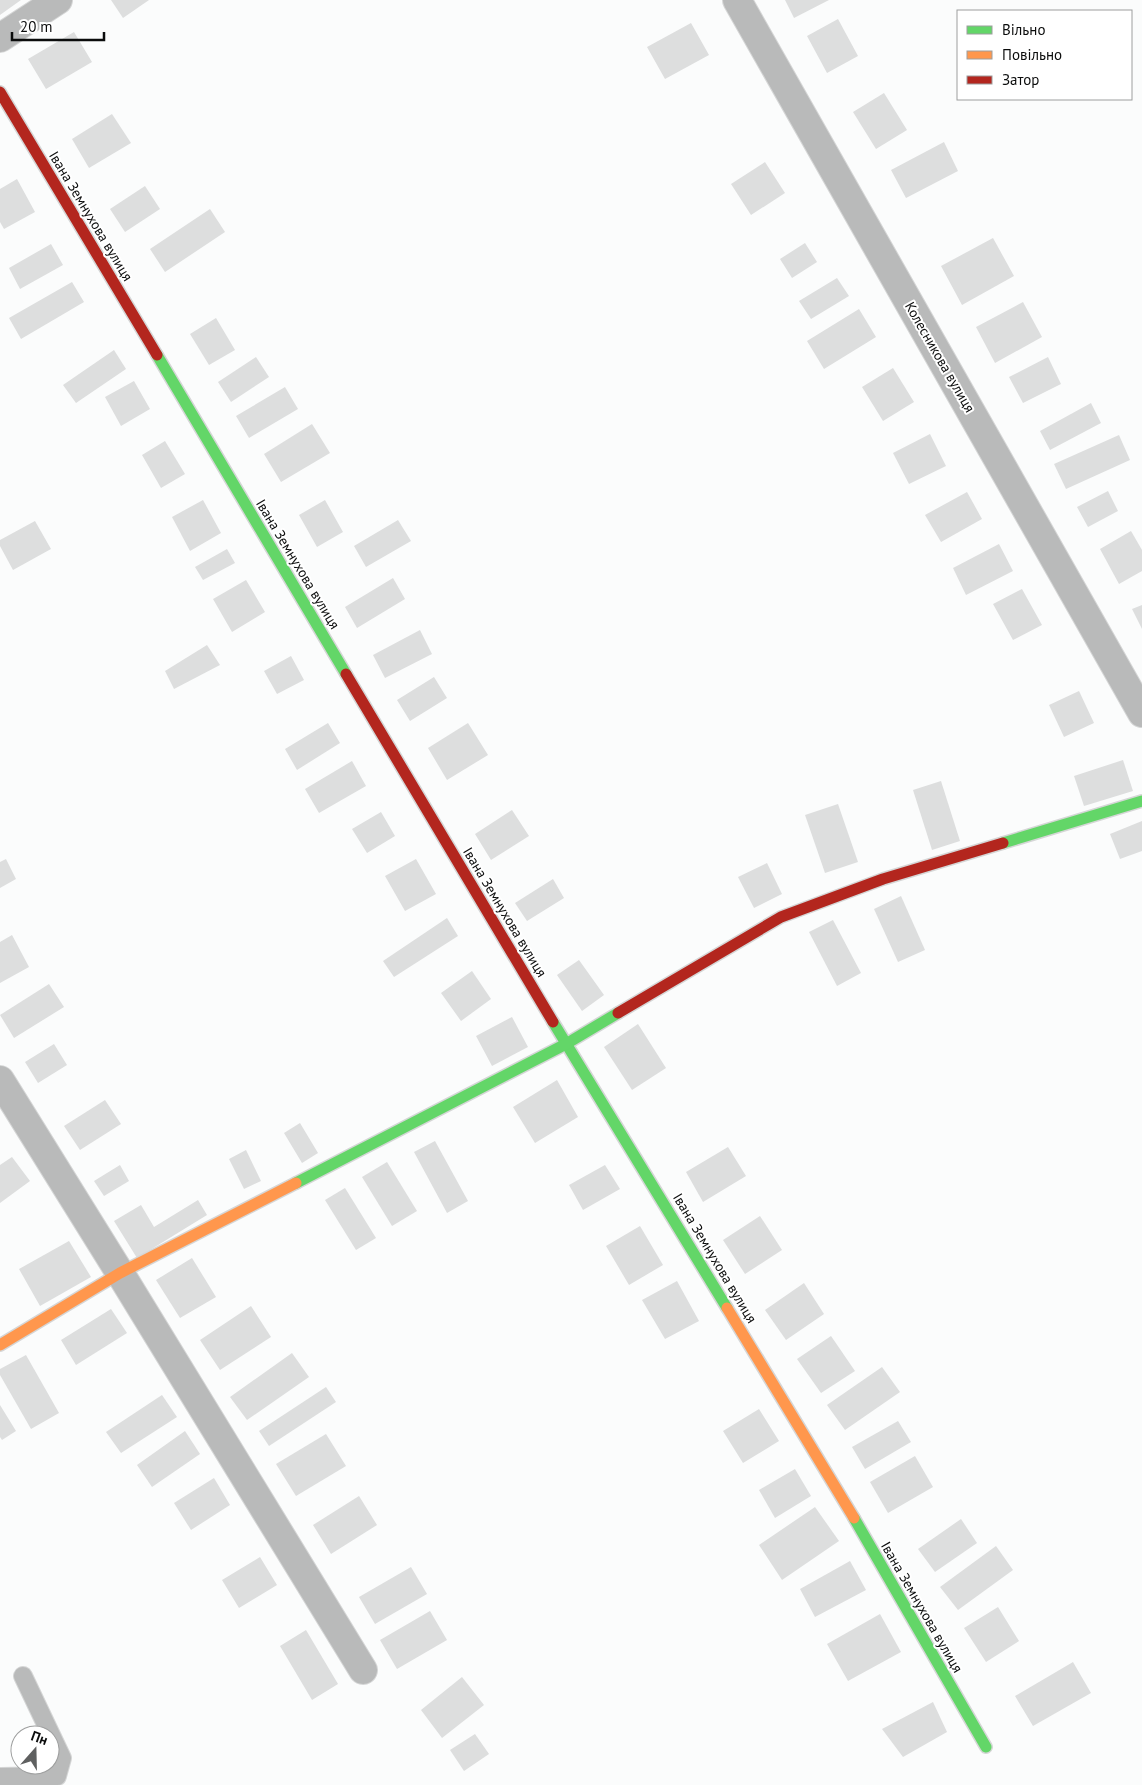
<svg xmlns="http://www.w3.org/2000/svg" width="1142" height="1785" font-family="'PT Sans',sans-serif">
<rect width="100%" height="100%" fill="#fbfcfc"/>
<!-- building -->
<g fill="#dddede">
<polygon points="0,0 21,0 0,15"/>
<polygon points="111,0 149,0 123,18"/>
<polygon points="785,0 829,0 794,18"/>
<polygon points="838,19 858,56 827,73 807,36"/>
<polygon points="691,23 709,55 665,79 647,47"/>
<polygon points="74,32 92,62 46,89 28,59"/>
<polygon points="884,93 907,130 876,149 853,112"/>
<polygon points="112,114 131,143 89,168 72,139"/>
<polygon points="944,142 958,171 906,198 891,170"/>
<polygon points="765,162 785,193 751,215 731,184"/>
<polygon points="17,179 35,212 4,229 0,222 0,189"/>
<polygon points="145,186 160,209 125,232 110,209"/>
<polygon points="210,209 225,232 165,272 150,249"/>
<polygon points="993,238 1014,276 962,305 941,266"/>
<polygon points="805,243 817,262 792,278 780,259"/>
<polygon points="51,244 63,265 20,289 9,268"/>
<polygon points="837,278 849,296 811,319 799,301"/>
<polygon points="72,282 84,302 21,339 9,318"/>
<polygon points="1023,302 1042,337 995,363 976,327"/>
<polygon points="859,309 876,337 824,369 807,341"/>
<polygon points="216,318 235,350 209,365 190,334"/>
<polygon points="114,350 126,369 76,403 63,385"/>
<polygon points="256,357 269,377 231,402 218,382"/>
<polygon points="1048,357 1061,384 1023,403 1009,377"/>
<polygon points="893,368 914,402 883,421 862,387"/>
<polygon points="134,381 150,409 121,426 105,397"/>
<polygon points="285,387 298,409 249,438 236,416"/>
<polygon points="1091,403 1101,423 1050,450 1040,431"/>
<polygon points="312,424 330,453 281,482 264,454"/>
<polygon points="930,434 946,466 909,484 893,453"/>
<polygon points="1119,435 1130,460 1066,489 1054,464"/>
<polygon points="165,441 185,474 161,488 142,455"/>
<polygon points="1108,491 1118,511 1088,527 1077,507"/>
<polygon points="967,492 982,519 941,542 925,515"/>
<polygon points="203,500 221,533 190,551 172,517"/>
<polygon points="325,500 343,532 317,547 299,515"/>
<polygon points="398,520 411,541 366,567 354,546"/>
<polygon points="35,521 51,549 13,570 0,546 0,540"/>
<polygon points="1131,531 1142,550 1142,571 1119,584 1100,549"/>
<polygon points="999,544 1013,571 966,595 953,568"/>
<polygon points="227,549 235,563 203,580 195,567"/>
<polygon points="393,578 405,599 357,628 345,607"/>
<polygon points="246,580 265,612 232,632 213,599"/>
<polygon points="1022,589 1042,625 1013,640 993,604"/>
<polygon points="1142,605 1142,629 1132,609"/>
<polygon points="420,630 432,654 385,678 373,655"/>
<polygon points="207,645 220,665 174,689 165,671"/>
<polygon points="291,656 304,680 277,694 264,671"/>
<polygon points="434,677 447,698 410,721 397,700"/>
<polygon points="1079,691 1094,723 1064,737 1049,705"/>
<polygon points="328,723 340,743 297,770 285,749"/>
<polygon points="468,723 488,755 447,780 428,748"/>
<polygon points="1123,760 1133,791 1084,806 1074,776"/>
<polygon points="352,761 366,786 319,813 305,789"/>
<polygon points="941,781 960,841 932,850 913,790"/>
<polygon points="838,804 858,862 825,873 805,815"/>
<polygon points="512,810 529,836 491,860 475,834"/>
<polygon points="381,812 395,836 367,853 352,829"/>
<polygon points="1142,821 1142,851 1120,859 1110,834"/>
<polygon points="6,859 16,879 0,888 0,862"/>
<polygon points="416,859 436,894 405,911 385,876"/>
<polygon points="767,863 782,894 754,908 738,877"/>
<polygon points="553,879 564,898 527,921 515,903"/>
<polygon points="901,896 925,950 898,962 874,909"/>
<polygon points="447,918 458,936 394,977 383,961"/>
<polygon points="833,920 861,973 837,986 809,932"/>
<polygon points="12,935 29,967 0,983 0,942"/>
<polygon points="579,960 604,995 582,1011 557,975"/>
<polygon points="472,971 491,999 461,1021 441,993"/>
<polygon points="49,984 64,1007 14,1038 0,1015"/>
<polygon points="512,1017 528,1047 492,1066 476,1036"/>
<polygon points="638,1024 666,1068 632,1090 604,1047"/>
<polygon points="54,1044 67,1065 38,1083 25,1062"/>
<polygon points="557,1080 578,1117 535,1143 513,1107"/>
<polygon points="105,1100 121,1124 80,1150 64,1126"/>
<polygon points="300,1123 318,1153 302,1163 284,1133"/>
<polygon points="435,1141 468,1201 447,1213 414,1152"/>
<polygon points="728,1147 746,1176 703,1202 686,1172"/>
<polygon points="246,1150 261,1181 244,1189 229,1159"/>
<polygon points="12,1157 30,1181 0,1203 0,1165"/>
<polygon points="387,1162 417,1211 392,1226 362,1177"/>
<polygon points="120,1165 129,1181 104,1196 94,1181"/>
<polygon points="605,1165 620,1189 583,1210 569,1185"/>
<polygon points="345,1188 376,1238 356,1250 325,1200"/>
<polygon points="198,1200 207,1215 137,1258 114,1221 141,1205 154,1227"/>
<polygon points="760,1216 782,1250 745,1274 723,1240"/>
<polygon points="640,1226 663,1265 629,1285 606,1246"/>
<polygon points="69,1241 91,1277 40,1306 19,1269"/>
<polygon points="192,1258 216,1297 180,1318 156,1280"/>
<polygon points="677,1281 699,1321 665,1339 642,1300"/>
<polygon points="804,1283 824,1314 786,1340 765,1310"/>
<polygon points="251,1306 271,1337 220,1370 200,1340"/>
<polygon points="111,1309 127,1333 76,1365 61,1340"/>
<polygon points="831,1336 855,1371 821,1393 797,1359"/>
<polygon points="292,1353 309,1377 247,1420 230,1397"/>
<polygon points="26,1355 59,1413 31,1429 0,1375 0,1369"/>
<polygon points="882,1367 900,1392 845,1430 827,1405"/>
<polygon points="326,1387 336,1402 269,1446 259,1431"/>
<polygon points="162,1395 177,1417 121,1453 106,1432"/>
<polygon points="0,1405 16,1431 2,1440 0,1437"/>
<polygon points="759,1409 779,1441 743,1463 723,1431"/>
<polygon points="898,1421 911,1442 865,1469 852,1447"/>
<polygon points="185,1431 200,1454 152,1487 137,1465"/>
<polygon points="326,1434 346,1466 296,1496 276,1464"/>
<polygon points="915,1456 933,1487 888,1513 870,1482"/>
<polygon points="795,1469 811,1496 775,1518 759,1490"/>
<polygon points="214,1478 230,1505 191,1530 174,1503"/>
<polygon points="359,1496 377,1525 331,1554 313,1525"/>
<polygon points="815,1507 839,1541 782,1580 759,1545"/>
<polygon points="961,1519 977,1543 935,1572 918,1549"/>
<polygon points="996,1546 1013,1570 958,1610 940,1587"/>
<polygon points="260,1557 277,1585 239,1608 222,1580"/>
<polygon points="850,1561 866,1590 815,1617 800,1589"/>
<polygon points="411,1567 427,1594 375,1624 359,1597"/>
<polygon points="998,1607 1019,1641 986,1662 964,1628"/>
<polygon points="430,1611 447,1640 397,1669 380,1640"/>
<polygon points="880,1614 901,1652 848,1681 827,1644"/>
<polygon points="306,1630 338,1684 312,1700 280,1646"/>
<polygon points="1073,1662 1091,1693 1033,1726 1015,1696"/>
<polygon points="462,1677 484,1705 442,1738 421,1710"/>
<polygon points="933,1702 947,1732 903,1757 882,1729"/>
<polygon points="475,1734 489,1754 464,1771 450,1750"/>
</g>
<g fill="none" stroke-linecap="round" stroke-linejoin="round">
<!-- lane casing -->
<g stroke="#d5d6d6" stroke-width="20">
<polyline id="lane" points="0,1777 57,1776 62,1758 23,1676"/>
</g>
<!-- street casing -->
<g stroke="#d5d6d6" stroke-width="30">
<g id="street">
<polyline points="737,0 1142,713"/>
<polyline points="0,38 58,0"/>
<polyline points="0,1080 120,1273 363,1670"/>
</g>
</g>
<!-- fast casing -->
<g stroke="#d5d6d6" stroke-width="14">
<g id="fast">
<polyline points="157,355 346,674"/>
<polyline points="1003,843 1142,801"/>
<polyline points="553,1022 727,1308"/>
<polyline points="296,1183 566,1044 618,1013"/>
<polyline points="854,1518 986,1747"/>
</g>
</g>
<!-- slow casing -->
<g stroke="#d5d6d6" stroke-width="14">
<g id="slow">
<polyline points="727,1308 854,1518"/>
<polyline points="0,1345 120,1273 296,1183"/>
</g>
</g>
<!-- jam casing -->
<g stroke="#d5d6d6" stroke-width="14">
<g id="jam">
<polyline points="0,92 157,355"/>
<polyline points="346,674 553,1022"/>
<polyline points="618,1013 781,917 883,879 1003,843"/>
</g>
</g>
<!-- lane -->
<use href="#lane" stroke="#b9baba" stroke-width="18"/>
<!-- street -->
<use href="#street" stroke="#b9baba" stroke-width="28"/>
<!-- fast -->
<use href="#fast" stroke="#63d668" stroke-width="11"/>
<!-- slow -->
<use href="#slow" stroke="#ff974d" stroke-width="11"/>
<!-- jam -->
<use href="#jam" stroke="#b3261e" stroke-width="11"/>
</g>
<g text-anchor="middle" stroke-width="4" stroke-linejoin="round" paint-order="stroke">
<!-- street labels -->
<g font-size="14" fill="#0b0c0c" stroke="#fff">
<text transform="translate(91 216) rotate(59)" y="5">Івана Земнухова вулиця</text>
<text transform="translate(940 357) rotate(60)" y="5">Колесникова вулиця</text>
<text transform="translate(298 564) rotate(59)" y="5">Івана Земнухова вулиця</text>
<text transform="translate(505 912) rotate(59)" y="5">Івана Земнухова вулиця</text>
<text transform="translate(715 1258) rotate(59)" y="5">Івана Земнухова вулиця</text>
<text transform="translate(922 1607) rotate(60)" y="5">Івана Земнухова вулиця</text>
</g>
</g>
<!-- legend -->
<rect x="957" y="10" width="175" height="90" fill="#ffffff" stroke="#9d9e9e"/>
<rect x="967" y="26" width="25" height="8" fill="#63d668" stroke="#9d9e9e"/>
<text x="1002" y="35" font-size="15" fill="#0b0c0c">Вільно</text>
<rect x="967" y="51" width="25" height="8" fill="#ff974d" stroke="#9d9e9e"/>
<text x="1002" y="60" font-size="15" fill="#0b0c0c">Повільно</text>
<rect x="967" y="76" width="25" height="8" fill="#b3261e" stroke="#9d9e9e"/>
<text x="1002" y="85" font-size="15" fill="#0b0c0c">Затор</text>
<!-- north arrow -->
<g transform="translate(35 1750) rotate(20)"><circle r="24" fill="#ffffff" stroke="#9d9e9e"/>
<path d="M0-4L9 19L0 12L-9 19Z" fill="#5f6060"/>
<text y="-8" font-size="14" font-weight="bold" text-anchor="middle" fill="#0b0c0c">Пн</text>
</g>
<!-- scale -->
<path d="M12 32v8h92v-8" fill="none" stroke="#0b0c0c" stroke-width="2.5"/>
<text x="20" y="32" font-size="15" fill="#0b0c0c" stroke="#ffffff" stroke-width="4" paint-order="stroke">20 m</text>
</svg>
